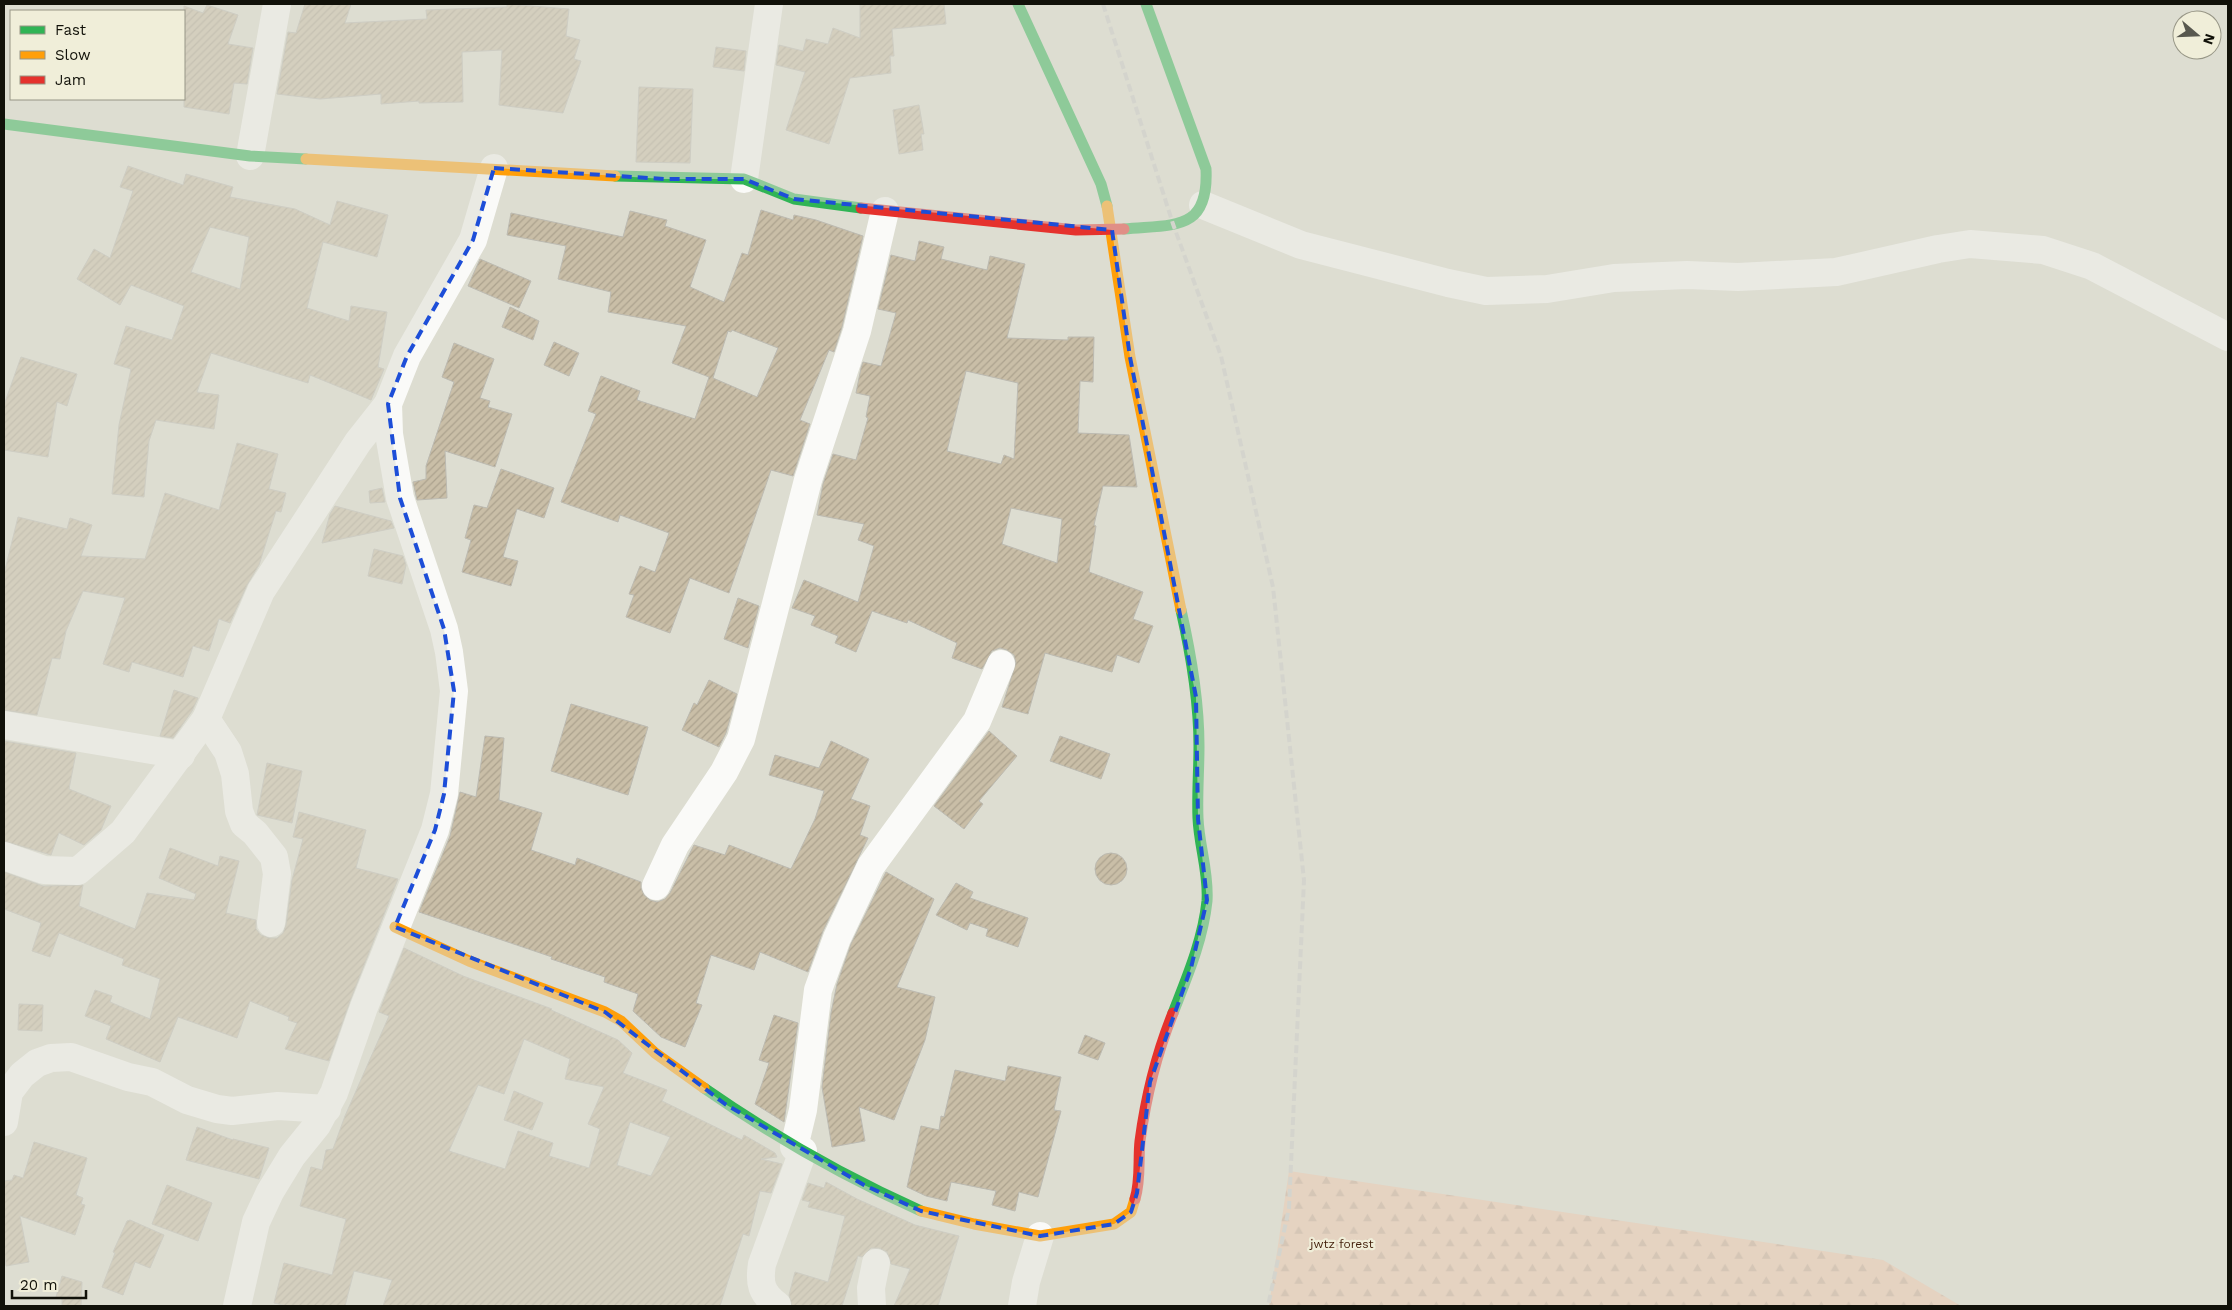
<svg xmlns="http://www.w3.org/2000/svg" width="2232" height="1310" font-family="'Work Sans',sans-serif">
<defs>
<pattern id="forest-firs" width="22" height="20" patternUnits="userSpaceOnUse" patternTransform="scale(1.25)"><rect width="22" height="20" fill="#efc7ad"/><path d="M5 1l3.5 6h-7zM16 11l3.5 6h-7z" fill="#ccaa94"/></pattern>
<pattern id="building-hatch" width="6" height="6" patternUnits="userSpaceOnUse" patternTransform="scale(1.25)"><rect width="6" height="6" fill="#c9bea7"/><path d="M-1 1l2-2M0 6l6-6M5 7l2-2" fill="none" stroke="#aca28e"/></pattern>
</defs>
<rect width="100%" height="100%" fill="#ddddd1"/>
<!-- forest -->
<polygon fill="url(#forest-firs)" points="1289,1171 1883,1260 1961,1306 1269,1306"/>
<!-- building -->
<g fill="url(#building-hatch)" stroke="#bcbab1" fill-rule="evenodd">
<polygon points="305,4 351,4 345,23 427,19 426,10 507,7 507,4 569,9 566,36 580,40 574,59 581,61 563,113 499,105 502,50 462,52 463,102 419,103 419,101 381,104 381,94 320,99 277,94 288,32 296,33"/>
<polygon points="860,4 944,4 946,24 892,29 894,56 890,56 891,73 850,78 829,144 786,130 805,72 776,65 779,45 803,51 806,39 828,44 833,28 860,38"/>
<polygon points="207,5 238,15 228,44 253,48 247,84 234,83 229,114 184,107 184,6 203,13"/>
<polygon points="716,47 746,51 744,71 713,67"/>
<polygon points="639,87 693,89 690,163 636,162"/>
<polygon points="919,105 924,134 921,134 923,150 899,154 893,110"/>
<path d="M 128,166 L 183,185 L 186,174 L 233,187 L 230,197 L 295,209 L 330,225 L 337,201 L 388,215 L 377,257 L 323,242 L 307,308 L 349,321 L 351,306 L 387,312 L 378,367 L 384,369 L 371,400 L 310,375 L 308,383 L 211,353 L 197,392 L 219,395 L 214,429 L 156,420 L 149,441 L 144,497 L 112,494 L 119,425 L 131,369 L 114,364 L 126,326 L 172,340 L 184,306 L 131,285 L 120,305 L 77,279 L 94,249 L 110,258 L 133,191 L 120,187 ZM 210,227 L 249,237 L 240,289 L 191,272 Z"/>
<path d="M 761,210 L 793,220 L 794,215 L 816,220 L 863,236 L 842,327 L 834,352 L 829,350 L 800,420 L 810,424 L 793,476 L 771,470 L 729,593 L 690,578 L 670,633 L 626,617 L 634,595 L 629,594 L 640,566 L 655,572 L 669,533 L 620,515 L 618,522 L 561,502 L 596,414 L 588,411 L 601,376 L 640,391 L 637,400 L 695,419 L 709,377 L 672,363 L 686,326 L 608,312 L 611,292 L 558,279 L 566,246 L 507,235 L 511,213 L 623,237 L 630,211 L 667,220 L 665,226 L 706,240 L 690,287 L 724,302 L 742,253 L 748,255 ZM 732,330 L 778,348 L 757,397 L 713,378 L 728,331 L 731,332 Z"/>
<path d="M 919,241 L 944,247 L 941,259 L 987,270 L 990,256 L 1025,264 L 1007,338 L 1068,340 L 1068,337 L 1094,337 L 1093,382 L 1080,381 L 1078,433 L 1129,435 L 1137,487 L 1103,486 L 1094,525 L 1096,526 L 1089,572 L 1143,592 L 1133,619 L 1153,626 L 1139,663 L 1117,655 L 1112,672 L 1045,653 L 1028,714 L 1002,707 L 1016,663 L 1014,655 L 1007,650 L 1000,648 L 992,651 L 982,669 L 952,658 L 957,643 L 908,620 L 907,623 L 872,611 L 856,652 L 835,643 L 838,636 L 811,625 L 815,616 L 792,608 L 804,580 L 858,602 L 874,546 L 858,540 L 864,524 L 817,515 L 823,484 L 833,454 L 856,460 L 868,418 L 866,417 L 870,396 L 856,393 L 861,368 L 863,362 L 881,366 L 896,313 L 878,309 L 891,255 L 915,261 ZM 966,371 L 1018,383 L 1014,459 L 1004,455 L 1001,464 L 947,451 ZM 1011,508 L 1062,519 L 1057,563 L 1002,544 Z"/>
<polygon points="480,259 531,281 519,308 468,286"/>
<polygon points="510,307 539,321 533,340 502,327"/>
<polygon points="554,342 579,353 569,376 544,365"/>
<polygon points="454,343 494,359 480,398 490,401 488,407 512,414 495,467 445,451 447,498 417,500 413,482 426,479 426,466 454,382 442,377"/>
<polygon points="21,357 77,374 67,406 57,402 48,457 4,450 4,405"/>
<polygon points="237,443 278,454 269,489 286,493 281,512 276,511 259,565 247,585 230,623 219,619 209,651 193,646 183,677 132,662 129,672 103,664 125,598 83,591 66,631 60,659 52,658 37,715 4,710 4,574 18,517 67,529 70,518 92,525 81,556 145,559 165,493 219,510"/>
<polygon points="501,469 554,488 544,518 517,509 503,557 518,561 511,586 462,572 471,540 465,538 474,505 487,508"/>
<polygon points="382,488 385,502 370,503 369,491"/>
<polygon points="335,506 391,521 394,528 322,543 330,514"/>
<polygon points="374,549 403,556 406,565 402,584 368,576"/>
<polygon points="738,598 759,606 748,648 724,639"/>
<polygon points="709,680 737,694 726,733 719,747 682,730 694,703 697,705"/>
<polygon points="174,690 198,698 192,711 173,738 160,736"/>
<polygon points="571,704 648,727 628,795 551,771"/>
<polygon points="989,731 1017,756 979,801 983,804 964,829 934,806"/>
<polygon points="485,736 504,738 499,800 542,813 531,850 575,865 577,858 641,882 641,888 644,895 650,900 657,902 665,899 670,893 694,845 725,855 729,845 791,869 815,819 824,791 769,775 775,755 819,768 831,741 869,759 851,799 870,806 860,835 868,838 823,931 808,972 760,952 754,970 711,955 696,1003 702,1005 685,1047 661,1037 633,1011 638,994 604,982 605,977 551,959 552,957 419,912 450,836 460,792 476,797"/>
<polygon points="1060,736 1110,754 1101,779 1050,761"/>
<polygon points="4,741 76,753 69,789 111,806 101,830 84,845 59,833 51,855 4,841"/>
<polygon points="267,763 302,771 292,823 257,815"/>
<polygon points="299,812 366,830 356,868 398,879 350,1001 329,1061 285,1049 297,1023 288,1020 289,1017 250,1001 237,1038 178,1017 160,1062 106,1039 111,1026 85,1016 95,990 112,996 110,1002 150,1019 160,979 122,965 124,959 59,933 50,957 32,951 41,923 4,909 4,872 43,886 83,885 79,906 135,929 147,893 194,900 196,894 159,878 170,848 218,866 220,856 239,861 226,913 256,920 256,929 261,935 269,938 277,938 283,933 286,925 292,880 303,839 293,837"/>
<circle cx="1111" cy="869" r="16"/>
<polygon points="886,872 934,899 897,987 935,997 925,1040 894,1120 859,1107 865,1141 832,1147 822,1087 831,1013 837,984 851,944"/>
<polygon points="956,883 973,892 970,898 1028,918 1018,947 986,936 988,929 970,923 967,930 936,915"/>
<path d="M 404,948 L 463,976 L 552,1009 L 551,1010 L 618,1040 L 632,1053 L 623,1073 L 667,1090 L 662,1101 L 742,1140 L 744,1135 L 775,1153 L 777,1157 L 761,1159 L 782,1164 L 771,1193 L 760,1191 L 749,1236 L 743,1234 L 720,1306 L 383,1306 L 392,1280 L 354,1271 L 345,1306 L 287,1306 L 274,1303 L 284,1263 L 332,1275 L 346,1219 L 300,1206 L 311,1167 L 322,1170 L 326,1150 L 333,1149 L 345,1116 L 389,1016 L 379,1012 ZM 524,1039 L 570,1059 L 565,1079 L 604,1087 L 588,1124 L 600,1129 L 589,1168 L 549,1156 L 553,1143 L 518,1131 L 505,1169 L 449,1151 L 478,1085 L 504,1094 ZM 630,1122 L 670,1137 L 651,1176 L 617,1165 Z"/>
<polygon points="19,1004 43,1005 42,1031 18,1030"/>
<polygon points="774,1015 798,1023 784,1122 755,1104 769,1063 759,1060"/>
<polygon points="1085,1035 1105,1043 1098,1060 1078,1053"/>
<polygon points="1008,1066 1061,1077 1054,1110 1061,1111 1038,1197 1019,1192 1015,1211 992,1205 996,1191 951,1182 947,1201 926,1196 907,1187 921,1126 939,1130 941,1116 944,1117 955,1070 1005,1081"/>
<polygon points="514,1091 543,1103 532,1130 504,1120"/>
<polygon points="197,1127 233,1140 233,1139 269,1148 259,1179 186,1160"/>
<polygon points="34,1142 87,1158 76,1195 83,1198 81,1204 85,1205 75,1235 20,1216 29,1262 6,1266 4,1252 4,1181 12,1180 14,1175 23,1178"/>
<polygon points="826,1182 857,1199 915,1225 959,1236 938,1306 894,1306 910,1269 891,1264 887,1252 879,1248 871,1248 862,1257 858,1256 842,1306 792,1306 789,1295 795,1272 828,1282 845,1216 808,1207 810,1202 802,1200 808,1183 824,1188"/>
<polygon points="167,1185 212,1203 198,1241 152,1224"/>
<polygon points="130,1220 164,1235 150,1268 135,1262 123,1295 102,1287 115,1253 113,1252 127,1221"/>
<polygon points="62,1276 82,1282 81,1306 62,1306 62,1299 56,1297"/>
</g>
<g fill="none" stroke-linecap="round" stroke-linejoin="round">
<!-- street -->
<g stroke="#fafaf8" stroke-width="28">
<polyline points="250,156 277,4"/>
<polyline points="744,179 769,4"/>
<polyline points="1203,205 1301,245 1448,283 1486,291 1547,289 1614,278 1687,275 1738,277 1836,272 1938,249 1970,244 2043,250 2092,266 2228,337"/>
<polyline points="206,719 228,752 235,774 239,811 244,824 255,833 274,857 277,874 271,923"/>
<polyline points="4,725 181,755"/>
<polyline points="4,856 44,870 78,871 123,832 206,719 261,591 358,442 388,404"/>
<polyline points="656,886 675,845 724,772 741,739 808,480 857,331 885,211"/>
<polyline points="4,1122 9,1092 22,1075 37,1063 51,1058 71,1057 128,1077 152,1082 187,1100 217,1109 232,1111 278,1106 327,1109"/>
<polyline points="794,1147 803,1110 818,990 837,938 871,866 977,721 1001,664"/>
<path d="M 777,1305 C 761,1293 759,1283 762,1264 L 803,1151"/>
<polyline points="237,1306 256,1222 270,1192 292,1156 317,1125 334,1093 364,1007 435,830 444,794 454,691 449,652 444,629 400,498 389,434 388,404 407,356 473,240 494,168"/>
<polyline points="872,1306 871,1288 876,1263"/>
<polyline points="1022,1306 1026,1282 1040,1236"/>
</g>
<!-- fast -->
<g stroke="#30b455" stroke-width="11">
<polyline points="1018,4 1101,184 1107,206"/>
<polyline points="4,124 250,156 306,159"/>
<polyline points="615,176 744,179 794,199 861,208"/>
<path d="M 1124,229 C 1174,224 1209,232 1206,169 L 1146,4"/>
<path d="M 1173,1013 C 1187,977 1203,940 1207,901 C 1209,872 1199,846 1198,818 C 1197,794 1199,770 1199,746 C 1199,700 1191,654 1181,610"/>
<path d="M 704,1088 C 773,1136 845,1177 921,1211"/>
</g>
<!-- slow -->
<g stroke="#ff9f0a" stroke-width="11">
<polyline points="306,159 615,176"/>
<polyline points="1107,206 1130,357 1181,610"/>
<polyline points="395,927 469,961 605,1012 621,1021 655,1053 704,1088"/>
<polyline points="921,1211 974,1224 1040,1236 1114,1224 1131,1212 1135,1199"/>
</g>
<!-- jam -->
<g stroke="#e5322d" stroke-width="11">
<polyline points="861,208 1076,230 1124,229"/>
<path d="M 1135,1199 C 1141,1180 1138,1159 1140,1141 C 1146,1096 1156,1055 1173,1013"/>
</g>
<!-- rail -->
<polyline stroke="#cbcbc8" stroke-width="4" stroke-dasharray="8 4" stroke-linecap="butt" points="1103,4 1173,224 1221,356 1273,587 1304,880 1289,1208 1268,1306"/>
</g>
<!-- marked area -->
<path d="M0 0H2232V1310H0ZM 494,168 L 664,179 L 744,179 L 794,199 L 1112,230 L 1130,357 L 1196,697 L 1198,819 L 1207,900 L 1191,968 L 1150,1082 L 1137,1193 L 1131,1212 L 1114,1224 L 1040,1236 L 921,1211 L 864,1185 L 725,1104 L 605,1012 L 395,927 L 435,830 L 444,794 L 454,691 L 444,629 L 400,498 L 388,404 L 407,356 L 473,240 Z" fill="#ddddd1" fill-opacity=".55" fill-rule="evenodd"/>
<path fill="none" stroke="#1d4ed8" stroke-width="4" stroke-dasharray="10 6" stroke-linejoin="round" d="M 494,168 L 664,179 L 744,179 L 794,199 L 1112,230 L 1130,357 L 1196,697 L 1198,819 L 1207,900 L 1191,968 L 1150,1082 L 1137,1193 L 1131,1212 L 1114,1224 L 1040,1236 L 921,1211 L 864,1185 L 725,1104 L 605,1012 L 395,927 L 435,830 L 444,794 L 454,691 L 444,629 L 400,498 L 388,404 L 407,356 L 473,240 Z"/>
<g text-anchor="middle" stroke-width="4.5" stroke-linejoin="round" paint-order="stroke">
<!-- park labels -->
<g font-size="12" fill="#411e09" stroke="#f0eed9">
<text x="1342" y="1248">jwtz forest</text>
</g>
</g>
<!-- border -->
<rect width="2232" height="1310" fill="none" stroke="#111109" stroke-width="10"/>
<!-- legend -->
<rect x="10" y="10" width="175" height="90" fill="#f0eed9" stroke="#979686"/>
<rect x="20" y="26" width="25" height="8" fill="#30b455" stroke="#979686"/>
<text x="55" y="35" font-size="15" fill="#111109">Fast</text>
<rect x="20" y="51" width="25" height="8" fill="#ff9f0a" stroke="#979686"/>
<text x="55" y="60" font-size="15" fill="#111109">Slow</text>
<rect x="20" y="76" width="25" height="8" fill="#e5322d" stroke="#979686"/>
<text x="55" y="85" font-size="15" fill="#111109">Jam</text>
<!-- north arrow -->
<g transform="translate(2197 35) rotate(109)"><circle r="24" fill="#f0eed9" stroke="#979686"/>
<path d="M0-4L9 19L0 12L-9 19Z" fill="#58584f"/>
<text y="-8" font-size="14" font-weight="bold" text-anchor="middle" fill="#111109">N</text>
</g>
<!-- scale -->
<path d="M12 1290v8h74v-8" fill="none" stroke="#111109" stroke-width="2.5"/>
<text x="20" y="1290" font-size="15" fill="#111109" stroke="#f0eed9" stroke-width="4" paint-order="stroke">20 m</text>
</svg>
